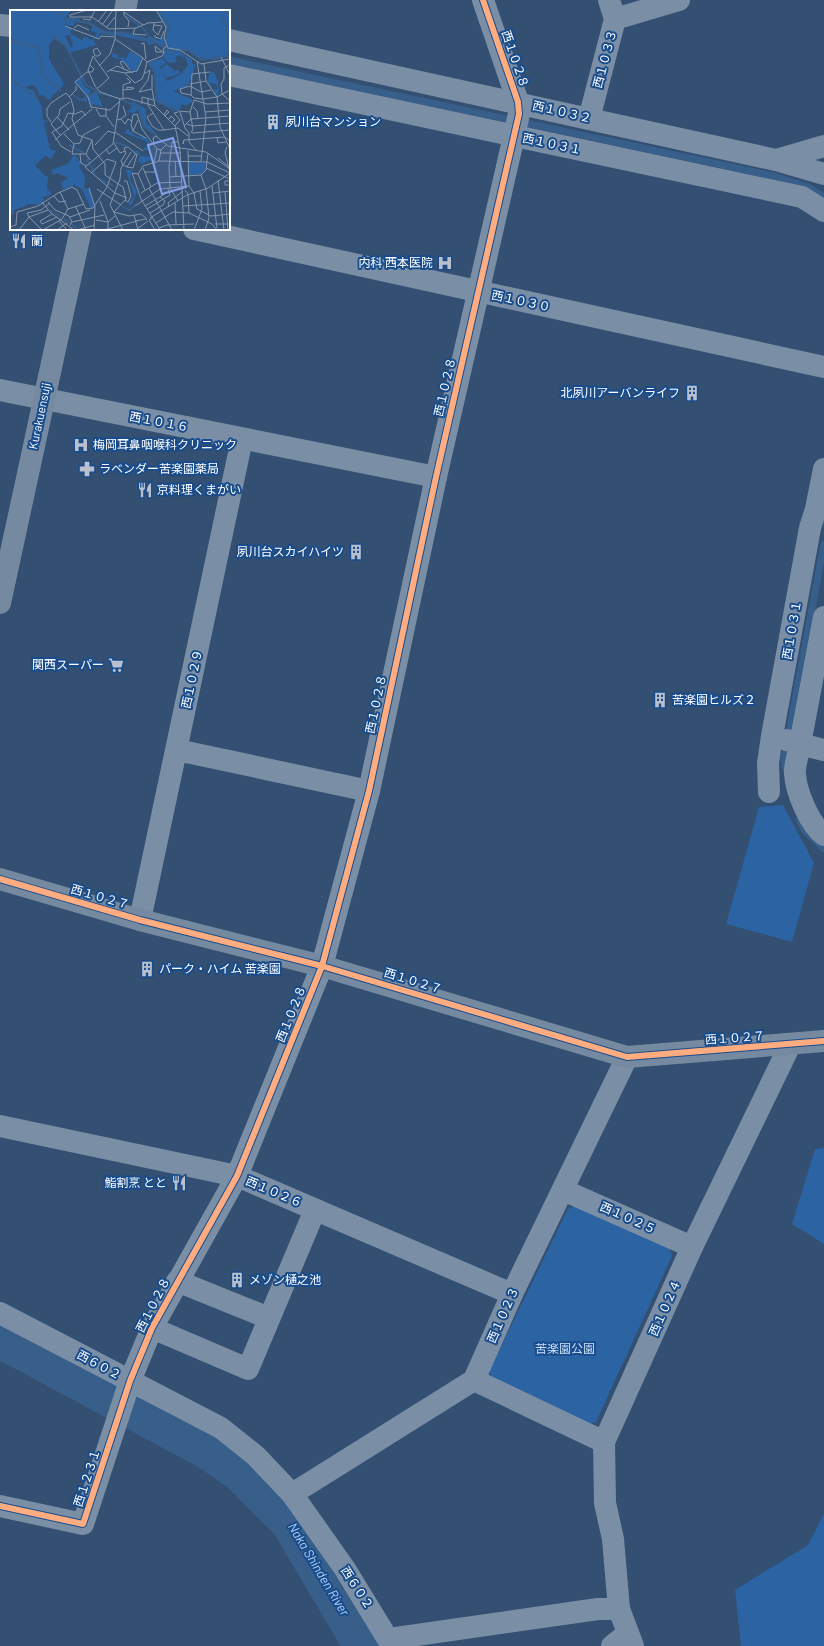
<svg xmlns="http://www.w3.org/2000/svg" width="824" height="1646" font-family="Barlow,'Noto Sans JP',sans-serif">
<rect width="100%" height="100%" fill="#334f71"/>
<!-- green -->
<g fill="#2c63a2">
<polygon points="783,805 814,863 792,942 726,924 759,807"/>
<polygon points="824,1148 824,1244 792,1224 815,1149"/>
<polygon points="579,1204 669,1246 672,1256 596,1422 586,1425 494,1383 489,1371 568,1209"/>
<polygon points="824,1514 824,1646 741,1646 735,1590 808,1545"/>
</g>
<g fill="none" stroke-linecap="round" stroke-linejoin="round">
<!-- stream -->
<g stroke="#385e8a" stroke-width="7">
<polyline points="229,60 774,176 808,187 824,197"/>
<polyline points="786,771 784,760 824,544"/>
<polyline points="799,819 805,831 824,849"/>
</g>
<!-- river -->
<polyline stroke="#385e8a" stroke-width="42" points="0,1337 209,1449 241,1471 291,1521 365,1646"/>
<!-- street -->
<g stroke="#7a8fa6" stroke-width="22">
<polyline points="615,19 679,0"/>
<polyline points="0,25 11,26"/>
<polyline points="229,40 776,160 824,174"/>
<polyline points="229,75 774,191 802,197 824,211"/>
<polyline points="589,119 615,19 609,0"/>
<polyline points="776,160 824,146"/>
<polyline points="194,229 824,367"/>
<polyline points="0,390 436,477"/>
<polyline points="824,617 800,744 824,750"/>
<path d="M 787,740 L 800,744 C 799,753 794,765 795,774 C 796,792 810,825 824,835"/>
<polyline points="177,750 369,791"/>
<polyline points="769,792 768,763 772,736 810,528 816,509 824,469"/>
<polyline points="140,920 242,439"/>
<polyline points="0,1126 237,1176 512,1294"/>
<polyline points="563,1190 692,1247"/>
<polyline points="177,1281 269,1318"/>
<polyline points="0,1313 221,1428 256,1456 292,1494 345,1569 392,1646"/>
<polyline points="152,1328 248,1369 315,1210"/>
<polyline points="474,1380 604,1442 692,1247 790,1045"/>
<polyline points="604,1442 605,1503 613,1539 619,1609 633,1646"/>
<polyline points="292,1494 474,1380 512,1294 627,1057"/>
<polyline points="0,1506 83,1524 130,1381 152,1328 237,1176 322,966 369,791 436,477 519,114 518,102 483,0"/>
<polyline points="389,1639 598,1609 619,1609"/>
<polyline points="612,1646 628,1633"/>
</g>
<!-- secondary -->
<g stroke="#758aa1" stroke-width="22">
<polyline points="125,11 127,0"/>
<polyline points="0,603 81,229"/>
<polyline points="0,879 140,920 322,966 627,1057 824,1041"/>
</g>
<!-- cycleway casing -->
<g stroke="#184c8c" stroke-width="8">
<g id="cycleway">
<polyline points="0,879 140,920 322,966 627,1057 824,1041"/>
<polyline points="0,1506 83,1524 130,1381 152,1328 237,1176 322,966 369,791 436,477 519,114 518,102 483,0"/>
</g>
</g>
<!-- cycleway -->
<use href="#cycleway" stroke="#ffac80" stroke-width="6"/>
</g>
<!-- icons -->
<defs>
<g id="building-bare" transform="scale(1.2)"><path d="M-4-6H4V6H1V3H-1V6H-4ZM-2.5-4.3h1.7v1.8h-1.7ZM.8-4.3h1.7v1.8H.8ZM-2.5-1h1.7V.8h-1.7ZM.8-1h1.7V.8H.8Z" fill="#b8c1cd" stroke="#184c8c" stroke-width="2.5" paint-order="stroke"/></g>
<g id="restaurant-bare" transform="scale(1.2)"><path d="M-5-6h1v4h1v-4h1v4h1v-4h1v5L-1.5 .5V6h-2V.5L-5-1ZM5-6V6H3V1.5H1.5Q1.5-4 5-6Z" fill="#b8c1cd" stroke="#184c8c" stroke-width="2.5" paint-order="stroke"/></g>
<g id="hospital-bare" transform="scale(1.2)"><path d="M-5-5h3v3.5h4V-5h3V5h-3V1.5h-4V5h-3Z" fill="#b8c1cd" stroke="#184c8c" stroke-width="2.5" paint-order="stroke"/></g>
<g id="pharmacy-bare" transform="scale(1.2)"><path d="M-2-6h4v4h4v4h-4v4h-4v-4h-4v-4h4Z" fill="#b8c1cd" stroke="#184c8c" stroke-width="2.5" paint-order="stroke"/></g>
<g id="supermarket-bare" transform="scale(1.2)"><path d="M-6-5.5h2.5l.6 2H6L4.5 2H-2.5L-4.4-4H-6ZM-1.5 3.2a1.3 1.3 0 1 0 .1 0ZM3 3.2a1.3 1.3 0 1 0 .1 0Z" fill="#b8c1cd" stroke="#184c8c" stroke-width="2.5" paint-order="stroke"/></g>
</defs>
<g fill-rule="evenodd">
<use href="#building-bare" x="273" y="122"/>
<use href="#restaurant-bare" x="19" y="241"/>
<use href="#hospital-bare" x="445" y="263"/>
<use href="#building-bare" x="692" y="393"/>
<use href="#hospital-bare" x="81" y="445"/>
<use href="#pharmacy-bare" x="87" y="469"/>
<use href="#restaurant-bare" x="145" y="490"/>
<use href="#building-bare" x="356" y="552"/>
<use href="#supermarket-bare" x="116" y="665"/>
<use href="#building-bare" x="660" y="700"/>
<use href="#building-bare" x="147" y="969"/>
<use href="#restaurant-bare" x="179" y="1183"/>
<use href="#building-bare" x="237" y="1280"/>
</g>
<g text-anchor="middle" stroke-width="4" stroke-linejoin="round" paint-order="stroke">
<!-- street labels -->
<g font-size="12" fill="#fff" stroke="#184c8c">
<text transform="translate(515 59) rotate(71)" y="4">西１０２８</text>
<text transform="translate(605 59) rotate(-75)" y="4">西１０３３</text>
<text transform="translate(562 112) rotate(13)" y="4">西１０３２</text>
<text transform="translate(552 144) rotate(12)" y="4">西１０３１</text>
<text transform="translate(521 301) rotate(12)" y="4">西１０３０</text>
<text transform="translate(445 387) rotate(-77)" y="4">西１０２８</text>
<text transform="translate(40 416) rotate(-78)" y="4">Kurakuensuji</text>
<text transform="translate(159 422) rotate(11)" y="4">西１０１６</text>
<text transform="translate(792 630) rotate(-80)" y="4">西１０３１</text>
<text transform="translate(192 679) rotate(-78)" y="4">西１０２９</text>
<text transform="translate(376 704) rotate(-78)" y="4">西１０２８</text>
<text transform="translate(100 897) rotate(16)" y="4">西１０２７</text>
<text transform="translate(413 981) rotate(17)" y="4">西１０２７</text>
<text transform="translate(291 1014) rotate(-68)" y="4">西１０２８</text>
<text transform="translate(735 1038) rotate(-4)" y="4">西１０２７</text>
<text transform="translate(274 1192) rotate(23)" y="4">西１０２６</text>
<text transform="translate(628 1218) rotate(24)" y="4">西１０２５</text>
<text transform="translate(153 1305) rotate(-63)" y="4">西１０２８</text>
<text transform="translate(665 1308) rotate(-66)" y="4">西１０２４</text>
<text transform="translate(503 1315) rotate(-66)" y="4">西１０２３</text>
<text transform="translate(99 1365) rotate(28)" y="4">西６０２</text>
<text transform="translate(87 1478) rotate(-72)" y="4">西１２３１</text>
<text transform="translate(357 1588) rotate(57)" y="4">西６０２</text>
</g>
<!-- poi labels -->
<g font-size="12" fill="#fff" stroke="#184c8c" text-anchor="start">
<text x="285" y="126">夙川台マンション</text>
<text x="31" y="245">蘭</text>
<text x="433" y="267" text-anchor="end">内科 西本医院</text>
<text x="680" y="397" text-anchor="end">北夙川アーバンライフ</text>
<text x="93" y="449">梅岡耳鼻咽喉科クリニック</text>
<text x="99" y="473">ラベンダー苦楽園薬局</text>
<text x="157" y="494">京料理くまがい</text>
<text x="344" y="556" text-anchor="end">夙川台スカイハイツ</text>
<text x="104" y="669" text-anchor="end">関西スーパー</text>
<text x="672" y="704">苦楽園ヒルズ２</text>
<text x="159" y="973">パーク・ハイム 苦楽園</text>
<text x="167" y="1187" text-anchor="end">鮨割烹 とと</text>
<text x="249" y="1284">メゾン樋之池</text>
</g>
<!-- park labels -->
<g font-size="12" fill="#c9e0fa" stroke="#184c8c">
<text x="565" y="1353">苦楽園公園</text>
</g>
<!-- water labels -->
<g font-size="13" font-style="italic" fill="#afd0f5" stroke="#184c8c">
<text transform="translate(319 1569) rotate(59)" y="5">Naka Shinden River</text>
</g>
</g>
<!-- overview -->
<g transform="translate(10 10)">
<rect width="220" height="220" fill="#334f71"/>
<path d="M 0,0 L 62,0 L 56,7 L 70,9 L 70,12 L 66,11 L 64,16 L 53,14 L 62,19 L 60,22 L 63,24 L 55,26 L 61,38 L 63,36 L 60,26 L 64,25 L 72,30 L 75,26 L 81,30 L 85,28 L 84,32 L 87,35 L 59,43 L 52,32 L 45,27 L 39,35 L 39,49 L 54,74 L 39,90 L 33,85 L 29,86 L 29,82 L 23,75 L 15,77 L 24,81 L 32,97 L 33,110 L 39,111 L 34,113 L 40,139 L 46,141 L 41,149 L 35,146 L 25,155 L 35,166 L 38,166 L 37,178 L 42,184 L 33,187 L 34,190 L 29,195 L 20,194 L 4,200 L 4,205 L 0,202 ZM 147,0 L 220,0 L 220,46 L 204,50 L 189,47 L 190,51 L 180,42 L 160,38 L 155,32 L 157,21 ZM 83,14 L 95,21 L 105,22 L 104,26 L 89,23 L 89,28 L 85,27 L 87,23 L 81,21 ZM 111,21 L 137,28 L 140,26 L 149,31 L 153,27 L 156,36 L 153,38 L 146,33 L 138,35 L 138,32 L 106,25 L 106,22 ZM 156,37 L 169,41 L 182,50 L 182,54 L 186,54 L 180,72 L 176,77 L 163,81 L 182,89 L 182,92 L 175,96 L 172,94 L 168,101 L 152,93 L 148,94 L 145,64 L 139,52 L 153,48 L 156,53 L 150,57 L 157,71 L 170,65 L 178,55 L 176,49 L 174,45 L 173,50 L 171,45 L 165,47 L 167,52 L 158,53 L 153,46 ZM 120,41 L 132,48 L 127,61 L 122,61 L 112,50 L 102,47 L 102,43 L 108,45 L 108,48 L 114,47 L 115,50 ZM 157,54 L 165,61 L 169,60 L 170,64 L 156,68 L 151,58 ZM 200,62 L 204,62 L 208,71 L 209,82 L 207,83 L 209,85 L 206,86 L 204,80 L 208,79 L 206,74 L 200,73 L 203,80 L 197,71 ZM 71,68 L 74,76 L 81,81 L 78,84 L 87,82 L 93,97 L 83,94 L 82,98 L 78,88 L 76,92 L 73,91 L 77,86 L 66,74 L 67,70 ZM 122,91 L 136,99 L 136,112 L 148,126 L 135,117 L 129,98 L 125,103 L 116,102 L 121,99 ZM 118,119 L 124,125 L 138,129 L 141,136 L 139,140 L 132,140 L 138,135 L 136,131 L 114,123 ZM 122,141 L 128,141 L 130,144 L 130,146 L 143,147 L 143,149 L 132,154 L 128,151 L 130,146 ZM 64,145 L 68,148 L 66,151 L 71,150 L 71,154 L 69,156 L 75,167 L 74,178 L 79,179 L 85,196 L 81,199 L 72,179 L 64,175 L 53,180 L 51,173 L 58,168 L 47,163 L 43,165 L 41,160 L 58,154 ZM 178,152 L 196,153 L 195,160 L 191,164 L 179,165 ZM 116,160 L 122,160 L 120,169 L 127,182 L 121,196 L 118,194 L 124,186 Z" fill="#2c63a2"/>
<path fill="none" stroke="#385e8a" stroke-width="2" d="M 45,0 L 55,9 L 79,13 L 95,23 L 114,23 L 136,30 L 141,29 L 158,41 L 178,40 L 192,50 L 212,46 L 220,47M 149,0 L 157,12 L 159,21 L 154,29 L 155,37M 215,0 L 212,8 L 217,14 L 218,46M 116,6 L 130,16M 132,17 L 141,29M 43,23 L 45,28 L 56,36 L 76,75 L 87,81M 0,30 L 29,38 L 33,66 L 51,81M 139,53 L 145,63 L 146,90 L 165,101M 0,68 L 28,89M 62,85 L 71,90 L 86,82 L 102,86M 106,87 L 128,97 L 134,117 L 148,127M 105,132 L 117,136M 59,135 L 74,143M 77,149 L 85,164M 89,168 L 103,176M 112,196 L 119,200 L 125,196M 40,200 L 51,207M 54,209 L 67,218"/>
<path fill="none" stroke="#8595aa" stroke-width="1" d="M 77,0 L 60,5 L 60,7 L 82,7 L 99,19 L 126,18 L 138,13 L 152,12M 146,0 L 156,17 L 154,28 L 158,38 L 170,40 L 191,54 L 220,49M 73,9 L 80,10 L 85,0M 88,12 L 97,0M 144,13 L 143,20 L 148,25 L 152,16 L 144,15M 92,15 L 103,0M 55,16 L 89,29 L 91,26 L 105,27M 118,17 L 119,11 L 114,5 L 114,2 L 133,15M 64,18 L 68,15 L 79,20M 96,18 L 105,7M 125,18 L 123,24 L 136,25M 145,25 L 145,27 L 151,29 L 154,21M 105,29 L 106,0M 131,34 L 134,33 L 136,49M 87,38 L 91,44 L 88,46 L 85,46 L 83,40 ZM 152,42 L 146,42 L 145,36 L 154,43M 211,47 L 220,65M 187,51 L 196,108 L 191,151M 137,52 L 152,46 L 154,43 L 153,39 L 157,36M 194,54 L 196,71 L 207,87 L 210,117 L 220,139M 80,55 L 84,59 L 82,62 L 77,62 L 65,72 L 78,87 L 81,97 L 100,100 L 109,92M 220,55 L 214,58 L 214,69 L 211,74 L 212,84 L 220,91M 89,56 L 100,44 L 105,29 L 133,48 L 127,61 L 115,63 L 125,73 L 132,69 L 134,64 L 137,52 L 133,48M 114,59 L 110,52 L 113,51 L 120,60M 100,60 L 115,63M 97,62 L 107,56 L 123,63M 134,64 L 140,60 L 138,70 L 129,82 L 142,79 L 145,96M 180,74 L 196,71M 88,78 L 99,68 L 83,46 L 78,60 L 85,76 L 90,82 L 110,89M 142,79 L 142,65M 113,80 L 123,79 L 124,78 L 117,77 L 117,80M 201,80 L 191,82 L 180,76 L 170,79 L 171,83 L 181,85 L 184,88 L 193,89 L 207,87 L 220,80M 181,85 L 182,64 L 200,62M 59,87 L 66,80 L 66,76M 113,88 L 113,75 L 121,72 L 117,68M 138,88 L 138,95 L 154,120 L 168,118 L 178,126M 110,89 L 117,88 L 145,96 L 165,116 L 170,140 L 174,220M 132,94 L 132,87 L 144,90M 183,97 L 187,101 L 188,109M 96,98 L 96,106 L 104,117M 86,99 L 90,106 L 96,106M 168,101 L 180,102 L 184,90 L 197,94 L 220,93M 170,102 L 175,118 L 179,123 L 179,132 L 187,141M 180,102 L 183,119 L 181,123M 195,102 L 220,100M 143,103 L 137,107 L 142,116 L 148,120 L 154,120M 154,105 L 157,100 L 159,102 L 155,106M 47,107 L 59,120M 111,109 L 116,105 L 113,96M 159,109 L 161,106 L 165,110 L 162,112M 107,110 L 111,109 L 115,114 L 118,109 L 122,111M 41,112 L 37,106 L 37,99 L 41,93 L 56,83 L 61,89 L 64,100 L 62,109 L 68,125 L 82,130 L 83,139 L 95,154 L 95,165 L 113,177 L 116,189 L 104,202 L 119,206 L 131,204 L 137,209 L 125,211M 177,114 L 182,116 L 220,113M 165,116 L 170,110 L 164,103 L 168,102M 174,116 L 181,109 L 220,106M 123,121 L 128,110M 105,122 L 133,141M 182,123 L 220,120M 54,124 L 64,134 L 62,144 L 76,144 L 80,150M 50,125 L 41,114 L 49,105 L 50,99 L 60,92M 207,127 L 208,133 L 216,132M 136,128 L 123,121 L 121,115 L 123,105 L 127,104 L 132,119 L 147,139M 45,130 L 82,99M 174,130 L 173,134 L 174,130 L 215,127 L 220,131M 168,132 L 162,132 L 159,157 L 160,178 L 168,191M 104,133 L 110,143 L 115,141M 144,133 L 143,128 L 146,126 L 158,136 L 196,142 L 220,159M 64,134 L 70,133 L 73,125 L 90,116M 85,135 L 98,121 L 104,123M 217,137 L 215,142 L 219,159M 96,139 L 99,144 L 107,138M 178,141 L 179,176 L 184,183 L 187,199 L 201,206 L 220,204M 61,142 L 51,136 L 42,122 L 52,116 L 58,103 L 65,104 L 72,101 L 76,106M 151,143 L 171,143M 70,144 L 71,153 L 76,156M 76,144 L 82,130M 178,146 L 191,146M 208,148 L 218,156M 149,151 L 151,140 L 156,135M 165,151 L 166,166M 144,152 L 147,139 L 151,140M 113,155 L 111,151 L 116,143 L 114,138 L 118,137 L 127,145 L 123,158 L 117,157M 113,155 L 117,157 L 126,143M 133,158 L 141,177M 196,158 L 220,169M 135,162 L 146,162 L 150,179 L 179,176M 128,164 L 135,180M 191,165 L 196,179 L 199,208 L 195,220M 159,167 L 191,165 L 196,160 L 198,143M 208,170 L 214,220M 114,171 L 117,171 L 121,186 L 118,192 L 115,190M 220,171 L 215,171 L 215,175 L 220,175M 202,176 L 207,218M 79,178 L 85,197 L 84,220M 139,178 L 162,220M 87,179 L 111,195M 175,180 L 178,184 L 179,203M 50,182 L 58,199M 215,182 L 218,220M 105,183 L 75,157 L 103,134 L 110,89M 105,183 L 117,188M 131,183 L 147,173 L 172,172M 203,183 L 220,181M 44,186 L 49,192 L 56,191M 90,191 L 98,212 L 98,220M 32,192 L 41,203 L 64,220M 38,192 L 45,200 L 59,206 L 62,212 L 60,215M 165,193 L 166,214M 125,196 L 150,179M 135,196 L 158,182M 173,196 L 220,193M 66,197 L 76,220M 159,197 L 158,193 L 173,181M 58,199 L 74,194M 137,199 L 160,185 L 158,179M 140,203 L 153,195 L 155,191 L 150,187M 42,204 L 30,211 L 32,214 L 47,207M 124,205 L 128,220M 19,207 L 17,203 L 31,200 L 40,193M 19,207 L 38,200M 19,207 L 32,220M 60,207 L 80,200M 140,208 L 177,185 L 198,178 L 220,163M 142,208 L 139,210 L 145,220M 86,210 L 98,212 L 105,206M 49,211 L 57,220M 62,212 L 94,205M 146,213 L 163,202 L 179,203 L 202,214 L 207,220M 205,214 L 220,214M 0,217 L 6,215 L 7,202 L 28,196 L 48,183 L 62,177 L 67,180 L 76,199 L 83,198 L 97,177 L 106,152 L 97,149 L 81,163M 149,218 L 157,215 L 184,214M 127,219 L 138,211M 9,220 L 19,207M 33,220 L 52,209 L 58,199M 47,220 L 57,213M 67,220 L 85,215M 94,220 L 127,211M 113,220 L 100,195 L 110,169 L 111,158 L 121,142M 150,220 L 131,189 L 122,163 L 128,164 L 133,156 L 149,151 L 197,152 L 220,163M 184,220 L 192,199 L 190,181"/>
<path fill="#839eea" fill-opacity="0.15" stroke="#839eea" stroke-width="2" d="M 163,128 L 176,177 L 152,184 L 138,135 Z"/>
<rect width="220" height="220" fill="none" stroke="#fff" stroke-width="2"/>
</g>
</svg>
